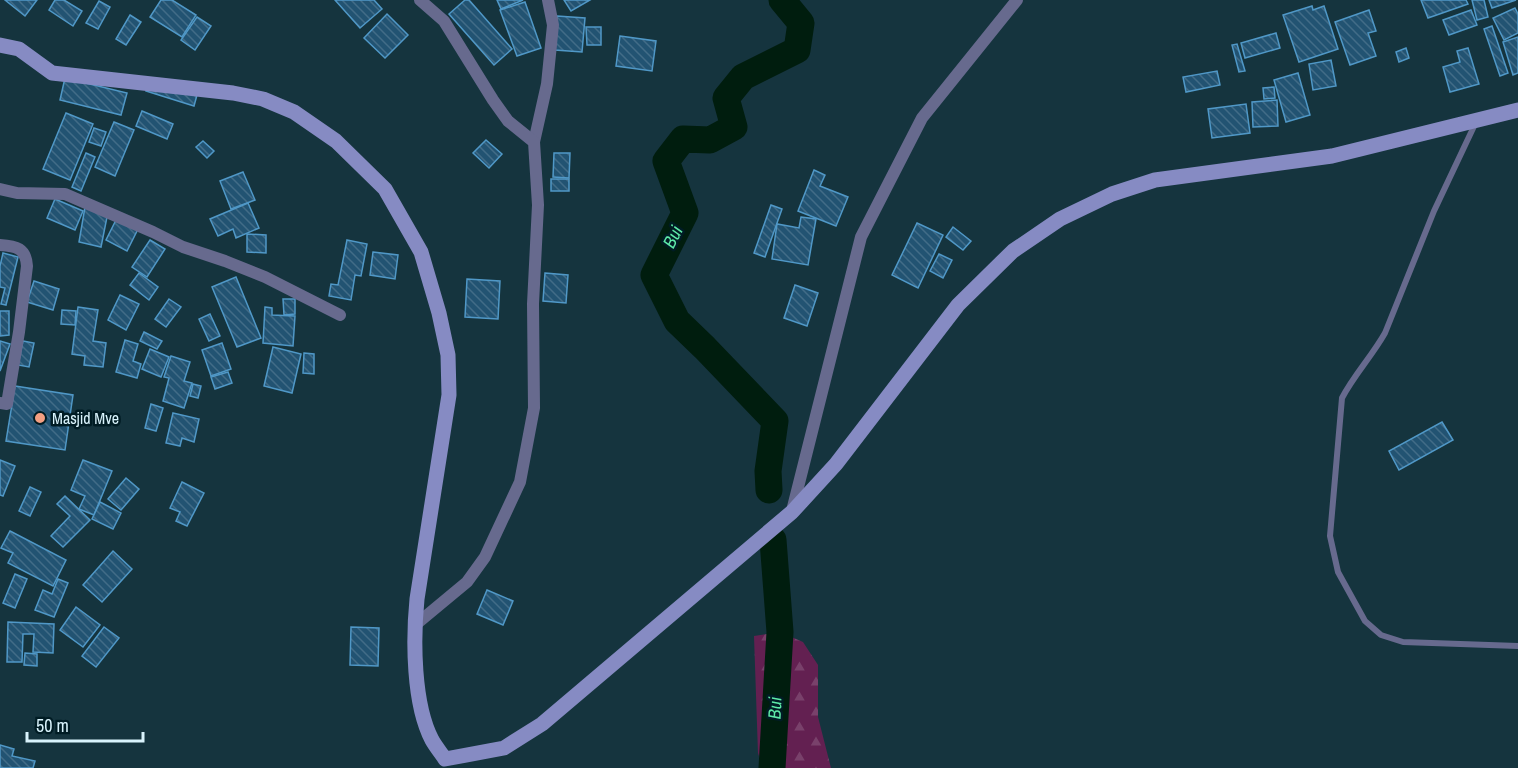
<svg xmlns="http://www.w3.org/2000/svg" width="1518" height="768" font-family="'Archivo Narrow',sans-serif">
<defs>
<pattern id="forest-firs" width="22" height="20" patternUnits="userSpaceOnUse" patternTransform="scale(1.5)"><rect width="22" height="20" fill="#632051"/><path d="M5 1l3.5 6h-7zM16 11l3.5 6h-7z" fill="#79416b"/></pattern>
<pattern id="building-back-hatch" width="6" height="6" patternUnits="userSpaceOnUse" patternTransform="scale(1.5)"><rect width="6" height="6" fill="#225372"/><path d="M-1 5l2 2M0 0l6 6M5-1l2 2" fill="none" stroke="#426c87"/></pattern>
</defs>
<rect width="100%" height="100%" fill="#15343e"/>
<!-- forest -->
<polygon fill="url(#forest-firs)" points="780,632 803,642 818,665 818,717 831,768 763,768 758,753 754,636"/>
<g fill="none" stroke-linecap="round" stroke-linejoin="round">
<!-- river -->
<g stroke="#001d0e" stroke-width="27">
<polyline points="769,490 768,471 775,421 705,348 677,321 654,275 685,213 666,161 683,139 710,140 734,127 726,98 743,77 797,50 801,23 782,0"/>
<polyline points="772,768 780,632 773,540"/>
</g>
</g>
<!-- building -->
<g fill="url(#building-back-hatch)" stroke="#5098c7" stroke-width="1.5">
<polygon points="5,0 37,0 25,16"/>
<polygon points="55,0 64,0 82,11 73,26 49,10"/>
<polygon points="161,0 172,0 196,15 182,37 150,17"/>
<polygon points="335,0 374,0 382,9 360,28"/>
<polygon points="465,0 469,0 512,49 494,65 449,14"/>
<polygon points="497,0 523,0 501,9"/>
<polygon points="564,0 590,0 571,11"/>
<polygon points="1421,0 1466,0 1468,4 1428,18"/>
<polygon points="1472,0 1484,0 1488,17 1477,20"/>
<polygon points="1489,0 1516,0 1492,8"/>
<polygon points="99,1 110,7 98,29 86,23"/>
<polygon points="525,2 541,48 517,56 500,10"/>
<polygon points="1312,6 1313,10 1324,6 1338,49 1299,62 1283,15"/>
<polygon points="1515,8 1518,14 1518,33 1504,40 1493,18"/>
<polygon points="1369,10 1376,31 1368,33 1376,56 1350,65 1335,22"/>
<polygon points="1471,10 1477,25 1449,35 1443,20"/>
<polygon points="387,14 408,35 385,58 364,38"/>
<polygon points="130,15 141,22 126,45 116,39"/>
<polygon points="557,16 585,18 582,52 555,50"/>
<polygon points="197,17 211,26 195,50 181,40"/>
<polygon points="1492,26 1508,73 1500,76 1484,29"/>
<polygon points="586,27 601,27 601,45 587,45"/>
<polygon points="1276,33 1280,48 1245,58 1241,43"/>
<polygon points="620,36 656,41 652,71 616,66"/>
<polygon points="1518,37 1518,73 1513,75 1503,42"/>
<polygon points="1237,44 1245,71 1239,72 1232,45"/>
<polygon points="1406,48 1409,58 1399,62 1396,52"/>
<polygon points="1468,48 1479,84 1450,92 1443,67 1460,62 1457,51"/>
<polygon points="1331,60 1336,86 1313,90 1309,64"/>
<polygon points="1217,71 1220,85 1186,92 1183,77"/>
<polygon points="1298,73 1310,115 1286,122 1274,80"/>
<polygon points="65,78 127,93 121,115 60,100"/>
<polygon points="150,78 197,95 194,106 146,91"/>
<polygon points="1274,87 1275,98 1264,99 1263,88"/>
<polygon points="1277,100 1278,126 1253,127 1252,102"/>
<polygon points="1246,104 1250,133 1212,138 1208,109"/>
<polygon points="142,111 173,124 167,139 136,126"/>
<polygon points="66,113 93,124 70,180 43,169"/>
<polygon points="114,122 134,130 115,176 95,167"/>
<polygon points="94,128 106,132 101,146 89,142"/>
<polygon points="486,140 502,154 489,168 473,153"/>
<polygon points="203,141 214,151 207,158 196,147"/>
<polygon points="86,153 95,157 81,191 72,187"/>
<polygon points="554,153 570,153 569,178 553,177"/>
<polygon points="814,170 825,175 820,186 848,197 836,226 798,211"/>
<polygon points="243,172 255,200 231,209 220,181"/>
<rect x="551" y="179" width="18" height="12"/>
<polygon points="55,199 83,211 75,230 47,218"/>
<polygon points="248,203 259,228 236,238 233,229 218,236 210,219"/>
<polygon points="771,205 782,209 765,257 754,253"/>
<polygon points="85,207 108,212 101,247 79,242"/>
<polygon points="801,217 816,219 808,265 772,259 777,224 799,228"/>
<polygon points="117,218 138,229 127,251 106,240"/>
<polygon points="917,223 943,235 918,288 892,275"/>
<polygon points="953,227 971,241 963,250 946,237"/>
<polygon points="247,234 266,235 266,253 247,252"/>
<polygon points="150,240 165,249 147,277 132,267"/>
<polygon points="347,240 367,244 361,276 355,275 351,300 329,296 331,284 338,285"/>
<polygon points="373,252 398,255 395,279 370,275"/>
<polygon points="3,253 18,257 6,305 1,304 5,288 0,287 0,266"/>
<polygon points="939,254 952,260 943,278 930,271"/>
<polygon points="139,273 158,287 149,300 130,285"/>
<polygon points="545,273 568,275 566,303 543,301"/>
<polygon points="236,277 261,338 237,347 212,287"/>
<polygon points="467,279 500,281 498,319 465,317"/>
<polygon points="34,281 59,289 53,310 27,302"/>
<polygon points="795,285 818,293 807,326 784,318"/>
<polygon points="120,295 139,304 126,330 108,320"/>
<polygon points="169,299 181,307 166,327 155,319"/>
<polygon points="283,299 295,299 295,314 284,315"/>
<polygon points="78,307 98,310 93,341 106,343 103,367 84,365 85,356 72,354"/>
<polygon points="265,307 272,308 272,315 295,316 293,346 263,343"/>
<polygon points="62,310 76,311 75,325 61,324"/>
<polygon points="0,311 9,311 9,335 0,336"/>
<polygon points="210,314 220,336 209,341 199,319"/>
<polygon points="144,332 162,341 157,349 140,341"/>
<polygon points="125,340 138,344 133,361 141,364 137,378 116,372"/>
<polygon points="0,341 10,344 0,371"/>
<polygon points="23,341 34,343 29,367 18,365"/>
<polygon points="222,343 231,369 211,376 202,350"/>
<polygon points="273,347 301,354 292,393 264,386"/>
<polygon points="150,349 169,357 161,377 142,369"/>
<polygon points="304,353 314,354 314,374 303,373"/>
<polygon points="171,356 190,362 184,381 192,383 184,408 163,401 169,378 164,377"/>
<polygon points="228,372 232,383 215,389 211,377"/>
<polygon points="193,384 201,386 198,398 190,396"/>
<polygon points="15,386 73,395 65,450 6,441"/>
<polygon points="151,404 163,408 156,431 145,428"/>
<polygon points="173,413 199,419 194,442 182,438 180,446 166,443"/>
<polygon points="1442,422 1453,440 1399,470 1389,451"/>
<polygon points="0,460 15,466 3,496 0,495"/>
<polygon points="83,460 112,471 94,515 79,509 85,496 71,490"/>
<polygon points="126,478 139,489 121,510 108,499"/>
<polygon points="182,482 204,493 187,526 176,521 180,512 170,508"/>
<polygon points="30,487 41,492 30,516 19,511"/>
<polygon points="65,496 90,520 63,547 51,536 70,516 57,504"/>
<polygon points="100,502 121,513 113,529 92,519"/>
<polygon points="10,531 66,560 53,586 8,563 13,553 1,548"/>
<polygon points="113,551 132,569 102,602 83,585"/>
<polygon points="15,574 27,579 15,608 3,603"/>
<polygon points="58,579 68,583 54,617 35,610 43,590 52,594"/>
<polygon points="487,590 513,601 503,625 477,614"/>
<polygon points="76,607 100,625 83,647 60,630"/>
<polygon points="8,622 54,624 53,653 33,652 34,634 23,634 22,662 7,662"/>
<polygon points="104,627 119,638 96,667 82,656"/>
<polygon points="351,627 379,628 378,666 350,665"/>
<polygon points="25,653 37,654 37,666 24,665"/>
<polygon points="0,745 14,749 12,756 35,761 33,768 0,768"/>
</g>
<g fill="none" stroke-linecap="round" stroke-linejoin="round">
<!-- service -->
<path stroke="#676a8e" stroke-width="6" d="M 1476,122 L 1434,211 L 1385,333 C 1372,356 1354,375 1342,398 L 1330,536 L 1338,572 L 1365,621 L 1381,635 L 1403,642 L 1518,646"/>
<!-- minor -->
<g stroke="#676a8e" stroke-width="12">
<polyline points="534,142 547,84 553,25 548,0"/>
<polyline points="0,189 17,193 65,194 153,232 183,247 225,261 265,277 340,315"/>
<path d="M 0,245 C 16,246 26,248 27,266 L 19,332 L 7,404 L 0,403"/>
<polyline points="792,511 861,237 922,118 1017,0"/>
<polyline points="414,626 467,582 485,557 520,482 534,408 533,304 538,205 534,142 508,121 493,100 444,21 420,0"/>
</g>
<!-- secondary -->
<path stroke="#868bc3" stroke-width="15" d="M 0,45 L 19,49 L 52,73 L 233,93 L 263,99 L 294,112 L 336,141 L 385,189 L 421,252 L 439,313 L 448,355 L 449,395 L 417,599 C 413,639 413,704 432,740 C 436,747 441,753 445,759 L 504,748 L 542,724 L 792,512 L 836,464 L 958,305 L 1013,251 L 1060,219 L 1112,194 L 1155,180 L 1332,156 L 1518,110"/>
</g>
<!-- markers -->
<circle fill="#f39f82" stroke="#001c24" stroke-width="2" cx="40" cy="418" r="6"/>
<g text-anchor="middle" stroke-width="5" stroke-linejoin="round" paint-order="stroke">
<!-- poi labels -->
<g font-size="16" fill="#d9f3fc" stroke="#001c24" text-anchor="start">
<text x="52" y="424">Masjid Mve</text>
</g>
<!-- water labels -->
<g font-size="18" font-style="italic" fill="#5eeaa8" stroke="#001c24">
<text transform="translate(673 237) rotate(-63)" y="6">Bui</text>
<text transform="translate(775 708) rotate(-87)" y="6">Bui</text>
</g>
</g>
<!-- scale -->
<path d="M27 732v9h116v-9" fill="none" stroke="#d9f3fc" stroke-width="3"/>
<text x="36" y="732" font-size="18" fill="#d9f3fc" stroke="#001c24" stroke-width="4.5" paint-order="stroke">50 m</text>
</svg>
